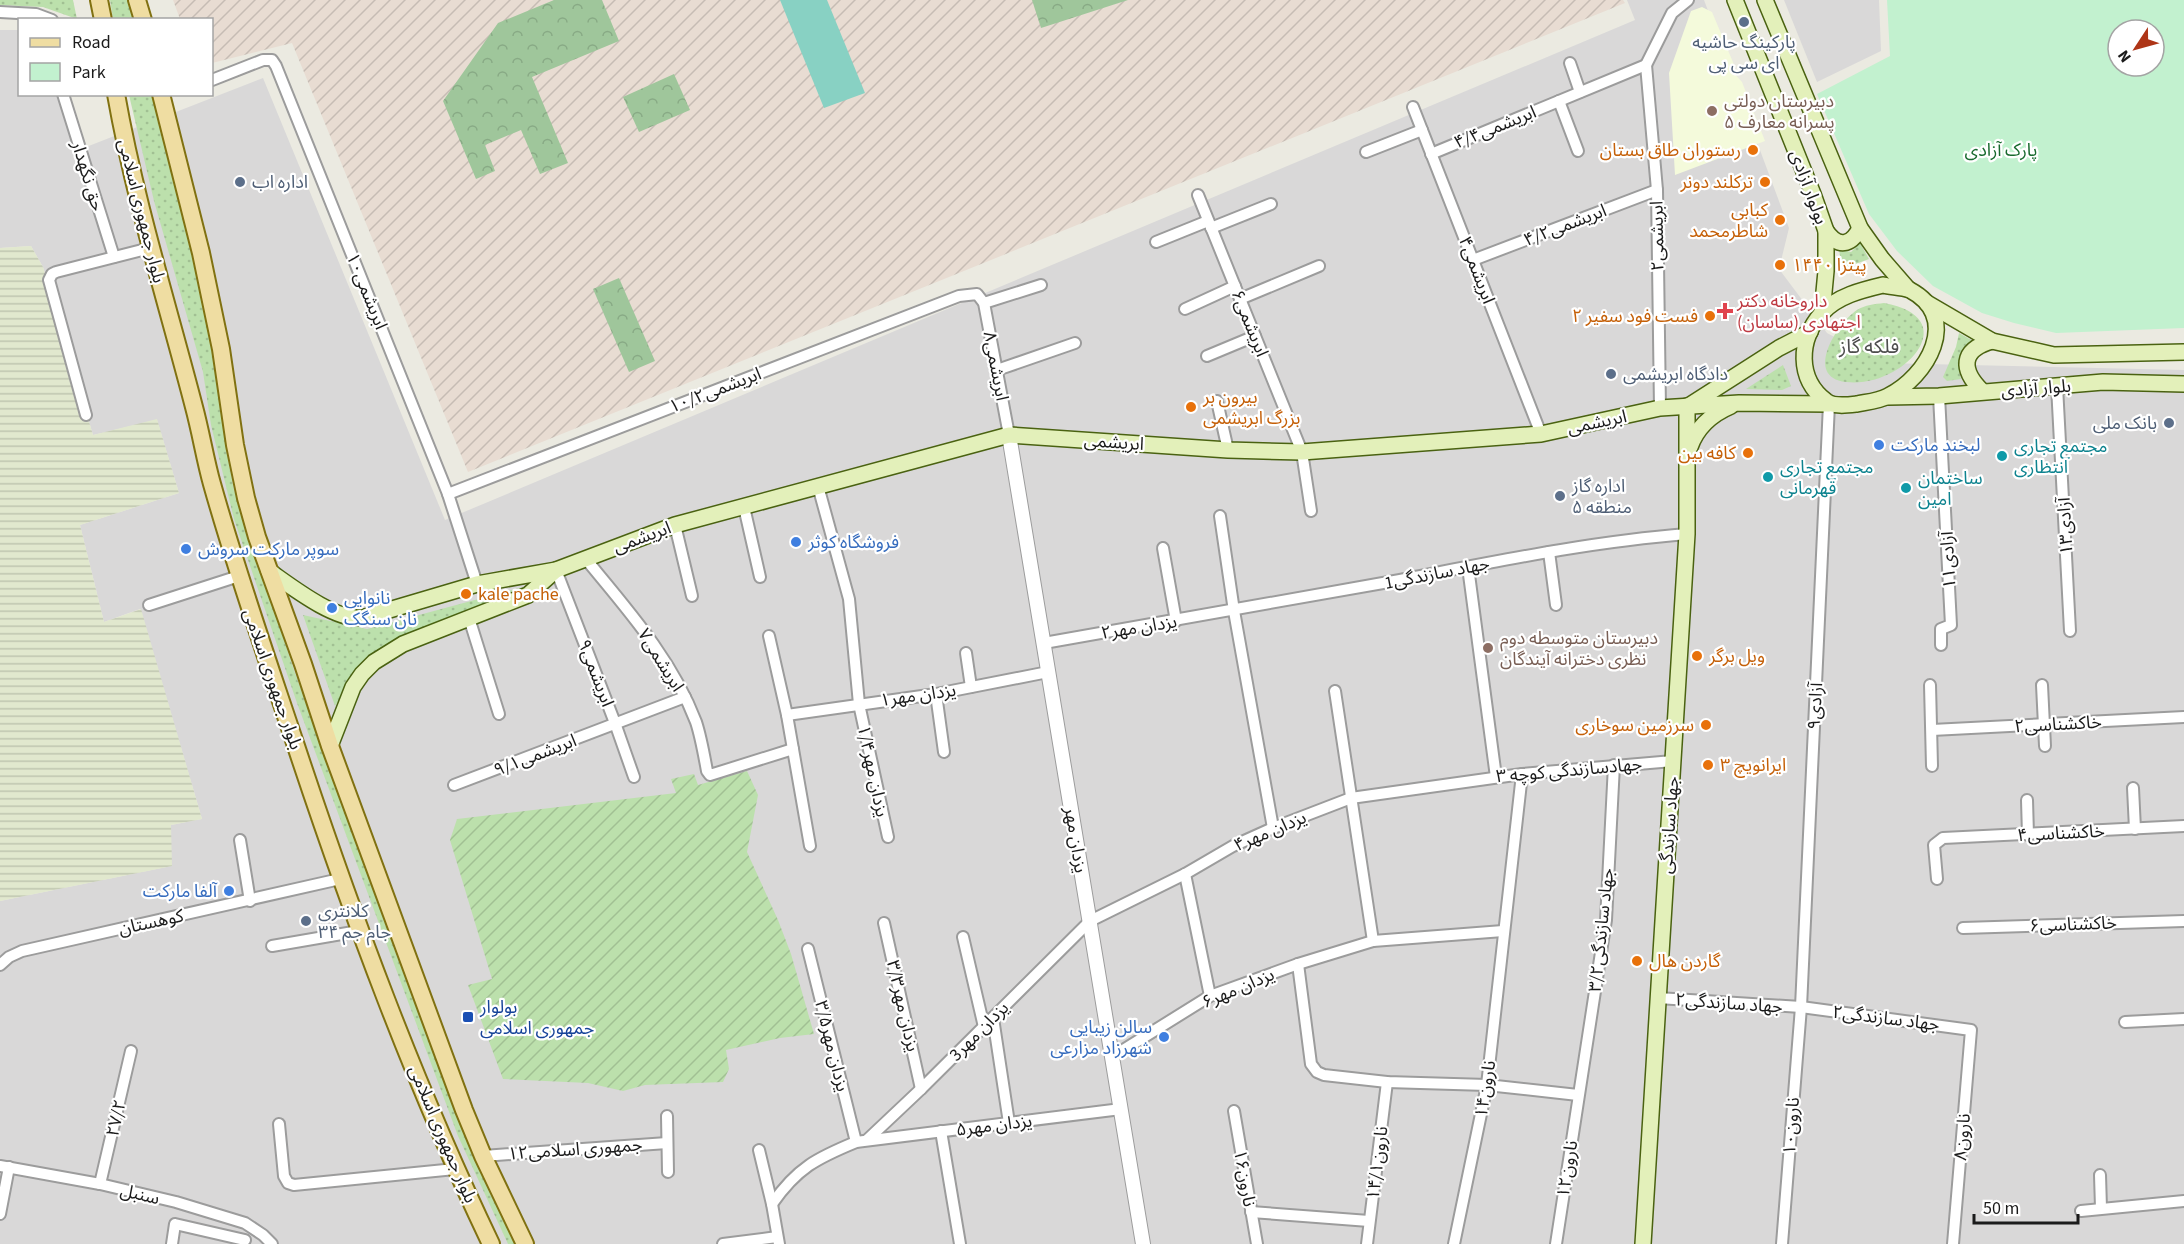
<svg xmlns="http://www.w3.org/2000/svg" width="2184" height="1244" font-family="'Source Sans 3','Noto Sans Arabic',sans-serif">
<defs>
<pattern id="military-furrows" width="10" height="10" patternUnits="userSpaceOnUse" patternTransform="scale(1.5)"><rect width="10" height="10" fill="#e8dcd2"/><path d="M-1 1l2-2M0 10L10 0M9 11l2-2" fill="none" stroke="#c6bcb4"/></pattern>
<pattern id="farmland-rules" width="6" height="5" patternUnits="userSpaceOnUse" patternTransform="scale(1.5)"><rect width="6" height="5" fill="#e1e8ce"/><path d="M0 2.5h6" fill="none" stroke="#c0c6b0"/></pattern>
<pattern id="grass-dots" width="8" height="8" patternUnits="userSpaceOnUse" patternTransform="scale(1.5)"><rect width="8" height="8" fill="#bce0ac"/><path d="M2 2h.1M6 6h.1" fill="none" stroke="#a1c093" stroke-width="1.8" stroke-linecap="round"/></pattern>
<pattern id="forest-crowns" width="20" height="18" patternUnits="userSpaceOnUse" patternTransform="scale(1.5)"><rect width="20" height="18" fill="#9fc69b"/><path d="M2 6a3 3 0 1 1 6 0M12 15a3 3 0 1 1 6 0" fill="none" stroke="#88aa85"/></pattern>
<pattern id="garden-furrows" width="10" height="10" patternUnits="userSpaceOnUse" patternTransform="scale(1.5)"><rect width="10" height="10" fill="#bce0ac"/><path d="M-1 1l2-2M0 10L10 0M9 11l2-2" fill="none" stroke="#a1c093"/></pattern>
</defs>
<rect width="100%" height="100%" fill="#ebeae1"/>
<!-- residential -->
<g fill="#d9d8d8">
<polygon points="1627,0 1704,0 1789,228 1779,269 1827,333 1883,363 2184,370 2184,1244 0,1244 0,901 171,866 171,825 202,819 140,609 104,622 80,525 179,493 157,420 93,435 43,267 31,246 0,248 0,30 19,30 20,94 61,95 81,149 263,78 445,520 1635,20"/>
<polygon points="1784,0 1879,0 1881,51 1817,82"/>
</g>
<!-- education -->
<polygon fill="#f4fadb" points="1702,7 1712,12 1735,67 1732,71 1742,82 1765,141 1675,175 1669,73 1691,11"/>
<!-- military -->
<polygon fill="url(#military-furrows)" points="173,0 1623,0 1625,3 468,472 292,43 212,63 212,20 180,19"/>
<!-- farmland -->
<polygon fill="url(#farmland-rules)" points="31,246 43,267 93,435 157,419 179,493 80,525 104,622 141,609 202,819 171,825 172,866 0,901 0,248"/>
<!-- grass -->
<g fill="url(#grass-dots)">
<polygon points="0,0 73,0 77,19 43,7 0,5"/>
<polygon points="110,0 128,0 133,19 113,19"/>
<polygon points="129,95 153,95 207,316 220,386 226,448 234,490 295,673 395,951 442,1076 475,1158 515,1244 508,1244 458,1136 297,703 234,519 211,425 203,372 154,201"/>
<polygon points="1860,243 1869,259 1842,269 1839,249 1851,252"/>
<path d="M 1884,303 C 1967,318 1903,389 1846,382 C 1803,377 1837,323 1857,310 C 1865,305 1875,304 1884,303 Z"/>
<path d="M 1959,333 L 1973,341 C 1960,352 1957,362 1961,379 L 1947,381 L 1943,377 L 1956,347 Z"/>
<polygon points="1783,365 1791,386 1782,390 1746,389"/>
<polygon points="527,586 532,589 407,634 369,657 335,706 303,615 367,629"/>
</g>
<!-- forest -->
<g fill="url(#forest-crowns)">
<polygon points="554,0 602,0 619,41 532,77 568,163 540,174 521,130 485,145 495,171 476,179 443,101 498,23"/>
<polygon points="1032,0 1128,0 1041,28"/>
<polygon points="674,74 690,110 639,132 623,97"/>
<polygon points="619,278 655,361 629,372 593,289"/>
</g>
<!-- park -->
<path fill="#c2f1cf" fill-rule="evenodd" d="M 1887,0 L 2184,0 L 2184,328 L 2056,333 L 2014,323 L 1982,313 L 1933,286 L 1897,251 L 1869,214 L 1817,94 L 1890,56 ZM 2118,30 L 2154,30 L 2154,66 L 2118,66 Z"/>
<!-- garden -->
<polygon fill="url(#garden-furrows)" points="747,771 758,795 747,852 778,920 791,954 814,1034 780,1038 726,1050 729,1069 723,1082 645,1085 623,1091 588,1083 503,1079 468,985 492,979 450,840 457,819 676,793 671,779 694,774 698,785"/>
<!-- pitch -->
<polygon fill="#88d1c3" points="780,0 827,0 865,93 824,108"/>
<g fill="none" stroke-linecap="round" stroke-linejoin="round">
<!-- minor casing -->
<g stroke="#9c9c9c" stroke-width="14">
<g id="minor">
<polyline points="0,12 36,14 52,20"/>
<polyline points="1570,63 1580,92"/>
<polyline points="1646,65 1657,190 1660,408"/>
<polyline points="1646,65 1672,13 1688,0"/>
<polyline points="212,80 263,60 272,60 276,66 448,494 477,584"/>
<polyline points="63,94 114,257"/>
<polyline points="1559,101 1578,151"/>
<polyline points="1413,107 1541,434"/>
<polyline points="1366,152 1422,130"/>
<polyline points="1431,154 1646,65"/>
<polyline points="1198,195 1302,452 1311,511"/>
<polyline points="1211,228 1271,204"/>
<polyline points="1156,242 1208,221"/>
<polyline points="1473,260 1657,190"/>
<polyline points="1240,299 1319,266"/>
<polyline points="984,303 1041,285"/>
<polyline points="1185,309 1235,286"/>
<polyline points="1207,356 1255,336"/>
<polyline points="997,370 1075,343"/>
<polyline points="2057,386 2070,631"/>
<polyline points="1939,396 1951,625 1941,629 1941,645"/>
<polyline points="1217,401 1228,450"/>
<polyline points="86,415 49,280 52,274 56,272 150,248"/>
<polyline points="818,486 849,599 859,704 888,837"/>
<polyline points="448,494 959,296 977,294 984,303 1009,435"/>
<polyline points="744,507 760,577"/>
<polyline points="1220,516 1234,611 1273,828"/>
<polyline points="675,525 692,596"/>
<polyline points="1163,548 1176,621"/>
<polyline points="1549,552 1556,605"/>
<path d="M 585,558 C 627,609 672,659 696,722 C 701,737 704,755 707,771 L 710,775 L 793,749"/>
<polyline points="1468,567 1496,777"/>
<polyline points="556,570 615,723 634,777"/>
<polyline points="149,605 239,576"/>
<polyline points="469,618 499,714"/>
<polyline points="769,636 787,715 810,846"/>
<path d="M 1044,643 C 1157,624 1270,604 1383,583 C 1484,564 1585,542 1687,534"/>
<polyline points="966,653 971,687"/>
<polyline points="1930,685 1932,766"/>
<polyline points="2042,685 2045,746"/>
<polyline points="1335,691 1373,941"/>
<polyline points="936,694 944,752"/>
<polyline points="787,715 936,694 1048,672"/>
<polyline points="1932,730 2184,717"/>
<polyline points="454,785 685,697"/>
<polyline points="2133,788 2135,829"/>
<polyline points="2027,800 2028,835"/>
<polyline points="240,840 250,901"/>
<polyline points="1185,874 1210,996"/>
<polyline points="1937,879 1934,845 1943,838 2184,826"/>
<polyline points="884,923 921,1089"/>
<polyline points="1963,928 2184,921"/>
<polyline points="963,937 984,1027"/>
<polyline points="272,946 359,931"/>
<polyline points="808,949 856,1142"/>
<polyline points="1298,964 1311,1064 1317,1072 1324,1075 1387,1082 1487,1085 1578,1095"/>
<polyline points="0,965 9,957 22,951 340,879"/>
<polyline points="1658,998 1801,1007 1971,1030 1953,1244"/>
<polyline points="993,1018 1009,1123"/>
<polyline points="2125,1022 2184,1019"/>
<polyline points="1112,1057 1210,996 1298,964 1373,941 1503,931"/>
<polyline points="1234,1111 1257,1244"/>
<polyline points="667,1116 668,1172"/>
<polyline points="279,1124 284,1176 288,1183 294,1185 455,1169"/>
<polyline points="941,1131 960,1244"/>
<polyline points="867,1140 921,1089 1090,921 1185,874 1233,846 1273,828 1351,798 1522,774 1673,761"/>
<polyline points="759,1150 772,1204 779,1244"/>
<polyline points="483,1156 667,1143"/>
<polyline points="0,1166 100,1184 176,1202 245,1223 263,1235 272,1244"/>
<polyline points="2100,1175 2101,1208"/>
<polyline points="100,1184 131,1051"/>
<path d="M 772,1204 C 797,1168 817,1158 856,1142 L 1121,1109"/>
<polyline points="2081,1211 2184,1201"/>
<polyline points="1251,1212 1369,1221"/>
<polyline points="0,1214 9,1167"/>
<polyline points="172,1244 175,1224 245,1240"/>
<polyline points="723,1244 777,1237"/>
<polyline points="1367,1244 1387,1082"/>
<polyline points="1454,1244 1487,1085 1522,774"/>
<polyline points="1556,1244 1606,920 1614,765"/>
<polyline points="1782,1244 1801,1007 1829,404"/>
</g>
</g>
<!-- tertiary casing -->
<g stroke="#9c9c9c" stroke-width="16">
<polyline id="tertiary" points="1009,435 1143,1244"/>
</g>
<!-- secondary casing -->
<g stroke="#4a6211" stroke-width="18">
<g id="secondary">
<polyline points="1735,0 1813,194 1826,231 1826,271 1822,313"/>
<polyline points="1765,0 1860,228 1882,259 1908,289"/>
<path d="M 1826,231 C 1838,248 1851,246 1860,228"/>
<path d="M 1883,285 C 1891,287 1902,287 1910,290 C 1962,318 1927,377 1888,396 C 1879,401 1867,402 1857,404 C 1848,405 1833,407 1826,401 C 1797,379 1798,340 1822,313 C 1837,296 1862,290 1883,285 Z"/>
<polyline points="1927,303 1992,341 2054,355 2184,352"/>
<path d="M 1982,391 C 1961,370 1960,350 1992,341"/>
<polyline points="1888,397 1939,396 2103,382 2184,384"/>
<polyline points="1690,405 1779,348 1810,332"/>
<path d="M 1690,447 C 1697,427 1712,414 1731,406"/>
<path d="M 269,571 C 292,587 334,620 362,618 L 477,584 L 556,570 L 675,525 L 1009,435 L 1228,450 L 1302,452 L 1541,434 L 1660,408 L 1739,403 L 1829,404"/>
<polyline points="330,746 353,687 362,674 374,662 403,644 528,595 556,570"/>
<polyline points="1643,1244 1687,534 1687,406"/>
</g>
</g>
<!-- primary casing -->
<g stroke="#807111" stroke-width="20">
<g id="primary">
<polyline points="99,0 103,20"/>
<polyline points="137,0 143,20"/>
<path d="M 116,94 C 135,201 167,303 194,407 C 201,433 205,459 212,484 C 237,573 267,659 296,746 C 352,915 414,1083 491,1244"/>
<polyline points="161,94 201,253 221,349 235,445 246,498 257,537 303,664 330,746 464,1110 483,1156 525,1244"/>
</g>
</g>
<!-- minor -->
<use href="#minor" stroke="#fff" stroke-width="10"/>
<!-- tertiary -->
<use href="#tertiary" stroke="#fff" stroke-width="14"/>
<!-- secondary -->
<use href="#secondary" stroke="#e3f0ba" stroke-width="15"/>
<!-- primary -->
<use href="#primary" stroke="#efdda2" stroke-width="16"/>
</g>
<!-- markers -->
<g fill="#5c6f8a" stroke="#fff" stroke-width="2">
<circle cx="1744" cy="22" r="6"/>
<circle cx="240" cy="182" r="6"/>
<circle cx="1611" cy="374" r="6"/>
<circle cx="2169" cy="423" r="6"/>
<circle cx="1560" cy="496" r="6"/>
<circle cx="306" cy="921" r="6"/>
</g>
<g fill="#8d6e63" stroke="#fff" stroke-width="2">
<circle cx="1712" cy="111" r="6"/>
<circle cx="1488" cy="648" r="6"/>
</g>
<g fill="#e8710a" stroke="#fff" stroke-width="2">
<circle cx="1753" cy="150" r="6"/>
<circle cx="1765" cy="182" r="6"/>
<circle cx="1780" cy="220" r="6"/>
<circle cx="1780" cy="265" r="6"/>
<circle cx="1710" cy="316" r="6"/>
<circle cx="1191" cy="407" r="6"/>
<circle cx="1748" cy="453" r="6"/>
<circle cx="466" cy="594" r="6"/>
<circle cx="1697" cy="656" r="6"/>
<circle cx="1706" cy="725" r="6"/>
<circle cx="1708" cy="765" r="6"/>
<circle cx="1637" cy="961" r="6"/>
</g>
<path fill="#e0444e" stroke="#fff" stroke-width="2" d="M1722 302h6v6h6v6h-6v6h-6v-6h-6v-6h6z"/>
<g fill="#3f7fe0" stroke="#fff" stroke-width="2">
<circle cx="1879" cy="445" r="6"/>
<circle cx="796" cy="542" r="6"/>
<circle cx="186" cy="549" r="6"/>
<circle cx="332" cy="608" r="6"/>
<circle cx="229" cy="891" r="6"/>
<circle cx="1164" cy="1037" r="6"/>
</g>
<g fill="#0f9aa8" stroke="#fff" stroke-width="2">
<circle cx="2002" cy="456" r="6"/>
<circle cx="1768" cy="477" r="6"/>
<circle cx="1906" cy="488" r="6"/>
</g>
<rect fill="#1a4fb4" stroke="#fff" stroke-width="2" x="462" y="1011" width="12" height="12" rx="3"/>
<g text-anchor="middle" stroke-width="4.5" stroke-linejoin="round" paint-order="stroke">
<!-- service labels -->
<g font-size="18" fill="#4e5e75" stroke="#fff" text-anchor="start">
<text x="1744" y="48" text-anchor="middle">پارکینگ حاشیه<tspan x="1744" dy="21">ای سی پی</tspan></text>
<text x="252" y="188">اداره اب</text>
<text x="1623" y="380">دادگاه ابریشمی</text>
<text x="2157" y="429" text-anchor="end">بانک ملی</text>
<text x="1572" y="492">اداره گاز<tspan x="1572" dy="21">منطقه ۵</tspan></text>
<text x="318" y="917">کلانتری<tspan x="318" dy="21">۳۴ جام جم</tspan></text>
</g>
<!-- education labels -->
<g font-size="18" fill="#785e54" stroke="#fff" text-anchor="start">
<text x="1724" y="107">دبیرستان دولتی<tspan x="1724" dy="21">پسرانه معارف ۵</tspan></text>
<text x="1500" y="644">دبیرستان متوسطه دوم<tspan x="1500" dy="21">نظری دخترانه آیندگان</tspan></text>
</g>
<!-- street labels -->
<g font-size="18" fill="#1b1b1b" stroke="#fff">
<text transform="translate(1495 127) rotate(-22)" y="6">ابریشمی۴/۴</text>
<text transform="translate(88 176) rotate(73)" y="6">حق نگهدار</text>
<text transform="translate(1809 187) rotate(70)" y="6">بولوار آزادی</text>
<text transform="translate(142 211) rotate(76)" y="6">بلوار جمهوری اسلامی</text>
<text transform="translate(1565 225) rotate(-21)" y="6">ابریشمی۴/۲</text>
<text transform="translate(1657 236) rotate(-91)" y="6">ابریشمی۲</text>
<text transform="translate(1477 270) rotate(69)" y="6">ابریشمی۴</text>
<text transform="translate(367 291) rotate(68)" y="6">ابریشمی۱۰</text>
<text transform="translate(1250 323) rotate(68)" y="6">ابریشمی۶</text>
<text transform="translate(996 366) rotate(79)" y="6">ابریشمی۸</text>
<text transform="translate(2036 388) rotate(-4)" y="6">بلوار آزادی</text>
<text transform="translate(715 390) rotate(-21)" y="6">۱۰/۲ابریشمی</text>
<text transform="translate(1597 422) rotate(-12)" y="6">ابریشمی</text>
<text transform="translate(1114 442) rotate(4)" y="6">ابریشمی</text>
<text transform="translate(2065 526) rotate(-93)" y="6">آزادی۱۳</text>
<text transform="translate(642 537) rotate(-20)" y="6">ابریشمی</text>
<text transform="translate(1948 560) rotate(-93)" y="6">آزادی۱۱</text>
<text transform="translate(1437 573) rotate(-11)" y="6">1جهاد سازندگی</text>
<text transform="translate(1139 627) rotate(-9)" y="6">یزدان مهر۲</text>
<text transform="translate(661 660) rotate(58)" y="6">ابریشمی۷</text>
<text transform="translate(596 673) rotate(69)" y="6">ابریشمی۹</text>
<text transform="translate(273 679) rotate(71)" y="6">بلوار جمهوری اسلامی</text>
<text transform="translate(918 695) rotate(-8)" y="6">یزدان مهر۱</text>
<text transform="translate(1815 706) rotate(-87)" y="6">آزادی۹</text>
<text transform="translate(2058 724) rotate(-3)" y="6">خاکشناسی۲</text>
<text transform="translate(535 755) rotate(-21)" y="6">۹/۱ابریشمی</text>
<text transform="translate(1569 770) rotate(-5)" y="6">جهادسازندگی کوچه ۳</text>
<text transform="translate(873 771) rotate(78)" y="6">۱/۴یزدان مهر</text>
<text transform="translate(1669 825) rotate(-86)" y="6">جهاد سازندگی</text>
<text transform="translate(1270 831) rotate(-23)" y="6">یزدان مهر۴</text>
<text transform="translate(2061 833) rotate(-3)" y="6">خاکشناسی۴</text>
<text transform="translate(1076 840) rotate(81)" y="6">یزدان مهر</text>
<text transform="translate(151 922) rotate(-12)" y="6">کوهستان</text>
<text transform="translate(2073 924) rotate(-2)" y="6">خاکشناسی۶</text>
<text transform="translate(1601 930) rotate(-84)" y="6">۳/۲جهاد سازندگی</text>
<text transform="translate(1238 988) rotate(-23)" y="6">یزدان مهر۶</text>
<text transform="translate(1729 1003) rotate(4)" y="6">جهاد سازندگی۲</text>
<text transform="translate(903 1006) rotate(77)" y="6">۳/۳یزدان مهر</text>
<text transform="translate(1886 1018) rotate(7)" y="6">۲جهاد سازندگی</text>
<text transform="translate(979 1031) rotate(-45)" y="6">3یزدان مهر</text>
<text transform="translate(832 1046) rotate(76)" y="6">۳/۵یزدان مهر</text>
<text transform="translate(1485 1089) rotate(-81)" y="6">نارون۱۴</text>
<text transform="translate(116 1118) rotate(-77)" y="6">۲۷/۲</text>
<text transform="translate(994 1125) rotate(-7)" y="6">یزدان مهر۵</text>
<text transform="translate(1791 1126) rotate(-86)" y="6">نارون۱۰</text>
<text transform="translate(443 1134) rotate(67)" y="6">بلوار جمهوری اسلامی</text>
<text transform="translate(1962 1137) rotate(-85)" y="6">نارون۸</text>
<text transform="translate(575 1149) rotate(-4)" y="6">جمهوری اسلامی۱۲</text>
<text transform="translate(1377 1163) rotate(-83)" y="6">۱۴/۱نارون</text>
<text transform="translate(1567 1169) rotate(-81)" y="6">نارون۱۲</text>
<text transform="translate(1245 1178) rotate(80)" y="6">نارون۱۶</text>
<text transform="translate(140 1194) rotate(13)" y="6">سنبل</text>
</g>
<!-- food labels -->
<g font-size="18" fill="#c56008" stroke="#fff" text-anchor="end">
<text x="1741" y="156">رستوران طاق بستان</text>
<text x="1753" y="188">ترکلند دونر</text>
<text x="1768" y="216">کبابی<tspan x="1768" dy="21">شاطرمحمد</tspan></text>
<text x="1792" y="271" text-anchor="start">پیتزا ۱۴۴۰</text>
<text x="1698" y="322">فست فود سفیر ۲</text>
<text x="1203" y="403" text-anchor="start">بیرون بر<tspan x="1203" dy="21">بزرگ ابریشمی</tspan></text>
<text x="1736" y="459">کافه بین</text>
<text x="478" y="600" text-anchor="start">kale pache</text>
<text x="1709" y="662" text-anchor="start">ویل برگر</text>
<text x="1694" y="731">سرزمین سوخاری</text>
<text x="1720" y="771" text-anchor="start">ایرانویچ ٣</text>
<text x="1649" y="967" text-anchor="start">گاردن هال</text>
</g>
<!-- park labels -->
<g font-size="18" fill="#186a2e" stroke="#fff">
<text x="2001" y="156">پارک آزادی</text>
</g>
<!-- health labels -->
<g font-size="18" fill="#be3a42" stroke="#fff" text-anchor="start">
<text x="1737" y="307">داروخانه دکتر<tspan x="1737" dy="21">اجتهادی (ساسان)</tspan></text>
</g>
<!-- shop labels -->
<g font-size="18" fill="#366cbe" stroke="#fff" text-anchor="start">
<text x="1891" y="451">لبخند مارکت</text>
<text x="808" y="548">فروشگاه کوثر</text>
<text x="198" y="555">سوپر مارکت سروش</text>
<text x="344" y="604">نانوایی<tspan x="344" dy="21">نان سنگک</tspan></text>
<text x="217" y="897" text-anchor="end">آلفا مارکت</text>
<text x="1152" y="1033" text-anchor="end">سالن زیبایی<tspan x="1152" dy="21">شهرزاد مزارعی</tspan></text>
</g>
<!-- culture labels -->
<g font-size="18" fill="#0d838f" stroke="#fff" text-anchor="start">
<text x="2014" y="452">مجتمع تجاری<tspan x="2014" dy="21">انتظاری</tspan></text>
<text x="1780" y="473">مجتمع تجاری<tspan x="1780" dy="21">قهرمانی</tspan></text>
<text x="1918" y="484">ساختمان<tspan x="1918" dy="21">امین</tspan></text>
</g>
<!-- transit labels -->
<g font-size="18" fill="#164399" stroke="#fff" text-anchor="start">
<text x="480" y="1013">بولوار<tspan x="480" dy="21">جمهوری اسلامی</tspan></text>
</g>
<!-- neighbourhood labels -->
<g font-size="20" fill="#4e4e4e" stroke="#fff">
<text x="1869" y="353">فلکه گاز</text>
</g>
</g>
<!-- legend -->
<rect x="18" y="18" width="195" height="78" fill="#ffffff" stroke="#a4a4a4" stroke-width="1.5"/>
<rect x="30" y="38" width="30" height="9" fill="#efdda2" stroke="#a4a4a4" stroke-width="1.5"/>
<text x="72" y="48" font-size="18" fill="#1b1b1b">Road</text>
<rect x="30" y="63" width="30" height="18" fill="#c2f1cf" stroke="#a4a4a4" stroke-width="1.5"/>
<text x="72" y="78" font-size="18" fill="#1b1b1b">Park</text>
<!-- north arrow -->
<g transform="translate(2136 48) rotate(234)"><circle r="28" fill="#ffffff" stroke="#a4a4a4" stroke-width="1.5"/>
<path d="M0-4.5L10 22L0 15L-10 22Z" fill="#ae3517"/>
<text y="-9" font-size="16" font-weight="bold" text-anchor="middle" fill="#1b1b1b">N</text>
</g>
<!-- scale -->
<path d="M1974 1214v9h104v-9" fill="none" stroke="#1b1b1b" stroke-width="3"/>
<text x="1983" y="1214" font-size="18" fill="#1b1b1b" stroke="#ffffff" stroke-width="4.5" paint-order="stroke">50 m</text>
</svg>
